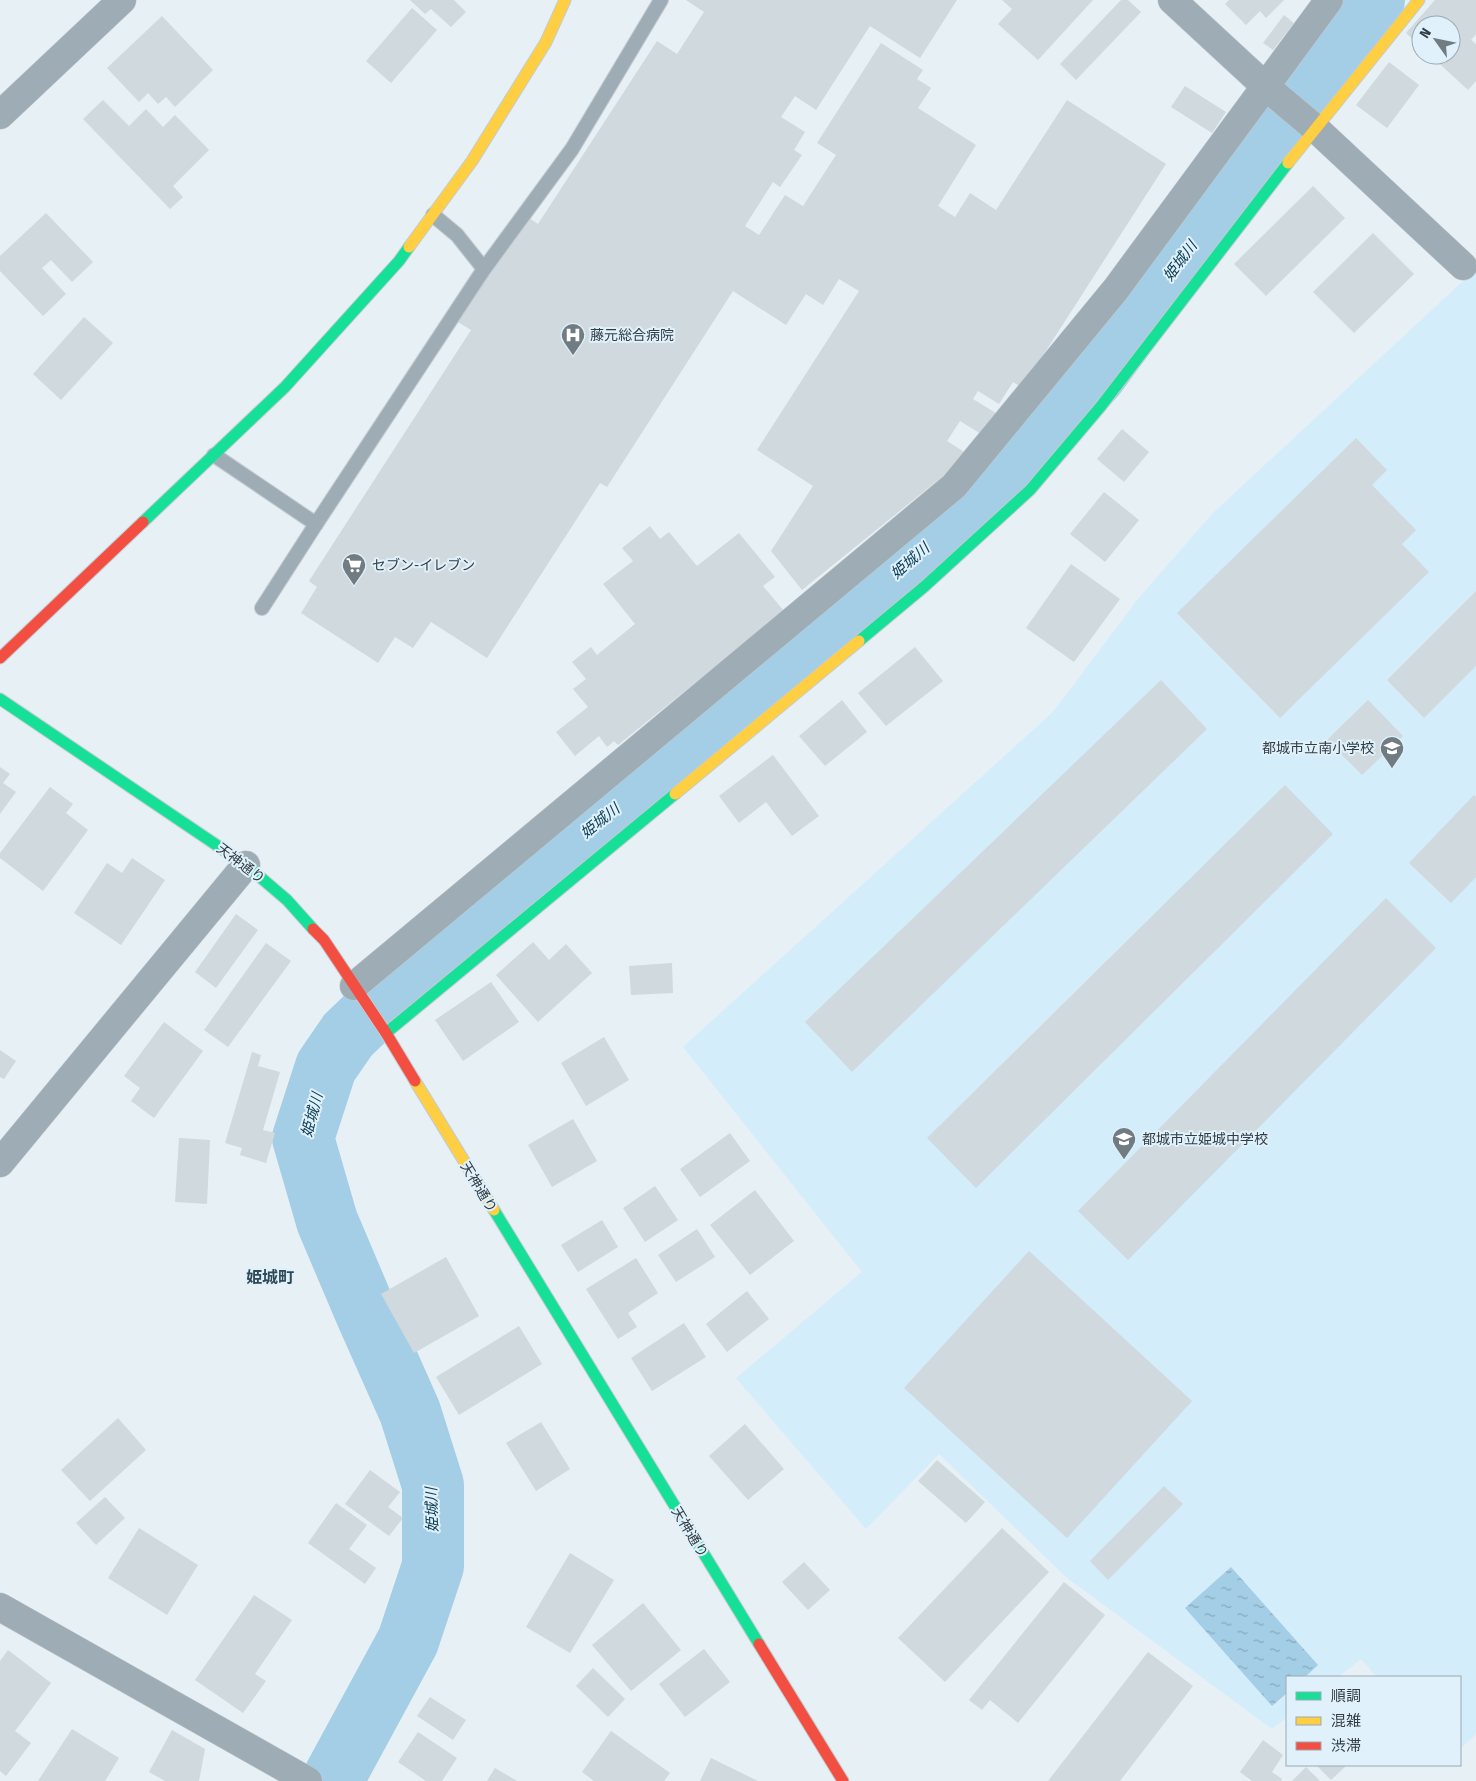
<svg xmlns="http://www.w3.org/2000/svg" width="1476" height="1781" font-family="'Fira Sans Condensed','Noto Sans JP',sans-serif">
<defs>
<pattern id="water-ripples" width="26" height="14" patternUnits="userSpaceOnUse" patternTransform="scale(1.25)"><rect width="26" height="14" fill="#a3cee6"/><path d="M2 4q2-2 4 0t4 0M15 11q2-2 4 0t4 0" fill="none" stroke="#85a8bc"/></pattern>
</defs>
<rect width="100%" height="100%" fill="#e6f0f5"/>
<!-- built -->
<polygon fill="#d3edfa" points="1476,269 1476,1734 1460,1749 1460,1677 1377,1677 1361,1659 1338,1677 1287,1677 1287,1717 1272,1729 1066,1577 939,1454 866,1529 736,1378 862,1272 683,1047 1053,712 1138,599 1212,514"/>
<!-- water -->
<polygon fill="url(#water-ripples)" points="1231,1567 1318,1665 1305,1677 1287,1677 1287,1693 1272,1706 1185,1608"/>
<g fill="none" stroke-linecap="round" stroke-linejoin="round">
<!-- river -->
<polyline stroke="#a3cee6" stroke-width="62" points="332,1781 408,1641 433,1566 433,1485 410,1412 366,1313 327,1221 303,1138 326,1067 348,1035 420,966 754,695 991,491 1096,374 1286,115 1374,0"/>
</g>
<!-- building -->
<g fill="#cfd9de">
<polygon points="410,0 454,0 466,12 451,27 431,9 425,14"/>
<polygon points="686,0 957,0 920,58 870,26 816,110 795,96 781,117 805,132 794,150 802,155 780,187 773,182 745,226 759,235 785,195 803,206 836,155 817,143 881,43 923,70 917,79 931,88 918,108 976,145 938,206 955,217 970,193 996,210 1067,100 1166,164 1022,388 1013,382 999,404 978,391 973,399 999,415 986,437 960,421 947,441 969,455 802,590 771,551 813,486 757,450 859,291 839,279 823,305 806,294 786,325 733,291 607,487 600,483 487,658 431,622 413,648 395,637 378,663 301,613 317,587 309,581 471,330 458,322 526,216 538,224 657,41 677,54 704,12"/>
<polygon points="1002,0 1093,0 1038,60 998,24 1012,9"/>
<polygon points="1121,0 1128,0 1141,12 1076,80 1060,64"/>
<polygon points="1229,0 1284,0 1266,18 1260,11 1246,25 1225,4"/>
<polygon points="1435,0 1476,0 1476,34 1471,40 1476,44 1476,81 1468,90 1430,55 1451,55 1451,25 1421,25 1421,47 1406,33"/>
<polygon points="412,8 437,30 391,83 366,61"/>
<polygon points="1284,15 1294,23 1273,50 1263,43"/>
<polygon points="162,16 213,70 175,107 166,97 158,104 148,93 139,102 107,68"/>
<polygon points="1389,62 1419,85 1387,128 1356,105"/>
<polygon points="1185,86 1226,112 1212,133 1171,107"/>
<polygon points="103,100 129,126 146,109 163,127 175,115 209,150 173,186 183,197 170,209 83,119"/>
<polygon points="1313,186 1345,218 1266,296 1234,264"/>
<polygon points="46,213 93,262 72,282 51,260 42,268 66,294 43,316 0,271 0,256"/>
<polygon points="1373,233 1414,274 1354,333 1313,292"/>
<polygon points="84,317 113,343 61,400 33,374"/>
<polygon points="1122,429 1149,452 1124,482 1097,459"/>
<polygon points="1356,438 1387,470 1372,485 1416,530 1402,544 1429,572 1280,718 1177,613"/>
<polygon points="1104,492 1139,520 1105,562 1070,534"/>
<polygon points="650,526 660,539 669,532 697,566 739,533 775,577 763,586 784,611 618,745 614,741 607,747 599,736 575,756 556,732 588,707 573,689 586,679 572,662 591,647 597,655 635,624 603,584 633,561 622,548"/>
<polygon points="1071,564 1120,599 1074,662 1026,628"/>
<polygon points="1476,591 1476,666 1424,718 1387,680"/>
<polygon points="915,647 943,681 886,726 858,693"/>
<polygon points="1161,680 1207,729 852,1072 805,1022"/>
<polygon points="842,700 867,732 825,766 799,736"/>
<polygon points="1368,700 1403,736 1362,775 1327,740"/>
<polygon points="773,755 819,816 792,836 766,802 739,823 719,796"/>
<polygon points="0,767 10,774 3,783 16,792 0,814"/>
<polygon points="1285,785 1333,834 976,1188 927,1138"/>
<polygon points="50,787 73,804 66,813 88,830 43,891 0,858 0,853"/>
<polygon points="1474,795 1476,797 1476,877 1451,903 1409,863"/>
<polygon points="132,858 165,880 121,945 74,913 107,863 122,873"/>
<polygon points="1386,898 1436,948 1128,1260 1078,1211"/>
<polygon points="236,914 258,930 216,988 195,972"/>
<polygon points="533,942 549,960 566,944 592,973 538,1022 496,975"/>
<polygon points="266,943 291,961 228,1047 204,1030"/>
<polygon points="672,963 673,993 631,995 629,966"/>
<polygon points="491,982 519,1022 463,1061 435,1020"/>
<polygon points="164,1022 203,1051 154,1118 131,1101 140,1088 124,1076"/>
<polygon points="604,1037 629,1080 586,1106 561,1063"/>
<polygon points="0,1050 16,1061 4,1079 0,1077"/>
<polygon points="252,1052 261,1055 258,1066 280,1072 263,1130 275,1133 266,1163 240,1155 242,1148 225,1143"/>
<polygon points="573,1119 597,1161 552,1187 528,1145"/>
<polygon points="730,1133 750,1161 700,1197 680,1169"/>
<polygon points="179,1138 210,1140 207,1204 175,1202"/>
<polygon points="655,1186 678,1220 645,1242 623,1208"/>
<polygon points="755,1190 794,1241 750,1275 710,1225"/>
<polygon points="602,1220 618,1247 578,1272 561,1245"/>
<polygon points="697,1229 715,1257 676,1282 658,1255"/>
<polygon points="1029,1251 1192,1401 1067,1538 904,1388"/>
<polygon points="446,1257 479,1316 414,1353 381,1294"/>
<polygon points="636,1258 658,1293 628,1313 637,1327 618,1339 586,1289"/>
<polygon points="747,1291 769,1319 727,1352 706,1324"/>
<polygon points="684,1323 706,1357 652,1391 631,1358"/>
<polygon points="519,1326 542,1364 459,1415 436,1377"/>
<polygon points="118,1418 146,1450 90,1501 61,1470"/>
<polygon points="541,1422 570,1469 536,1491 506,1443"/>
<polygon points="745,1424 784,1469 748,1500 709,1456"/>
<polygon points="937,1460 985,1502 966,1523 918,1481"/>
<polygon points="370,1470 400,1492 388,1507 403,1518 389,1536 345,1504"/>
<polygon points="1164,1486 1183,1504 1108,1580 1090,1561"/>
<polygon points="105,1497 125,1518 96,1545 76,1523"/>
<polygon points="336,1503 367,1525 349,1549 376,1568 365,1584 308,1543"/>
<polygon points="139,1528 198,1565 167,1615 108,1578"/>
<polygon points="1002,1528 1049,1572 945,1682 898,1638"/>
<polygon points="570,1553 614,1580 570,1653 526,1627"/>
<polygon points="804,1562 830,1590 808,1610 782,1582"/>
<polygon points="1064,1582 1105,1615 1018,1723 990,1700 982,1710 969,1700"/>
<polygon points="254,1595 292,1620 255,1674 266,1681 243,1713 195,1680"/>
<polygon points="643,1603 681,1650 631,1691 592,1645"/>
<polygon points="704,1649 730,1682 685,1717 659,1684"/>
<polygon points="8,1650 51,1683 15,1731 31,1743 6,1776 0,1771 0,1661"/>
<polygon points="1148,1652 1193,1686 1120,1781 1048,1781"/>
<polygon points="593,1668 625,1699 608,1717 576,1686"/>
<polygon points="430,1697 466,1720 453,1740 417,1716"/>
<polygon points="72,1729 119,1758 105,1781 38,1781"/>
<polygon points="172,1730 205,1749 199,1781 165,1781 149,1772"/>
<polygon points="611,1731 670,1773 664,1781 594,1781 582,1772"/>
<polygon points="418,1732 457,1758 442,1781 426,1781 398,1762"/>
<polygon points="1263,1740 1283,1755 1272,1772 1282,1779 1281,1781 1252,1781 1240,1772"/>
<polygon points="711,1758 758,1781 700,1781"/>
<polygon points="1316,1765 1347,1765 1331,1780"/>
<polygon points="1306,1767 1320,1781 1292,1781"/>
<polygon points="495,1768 517,1781 487,1781"/>
</g>
<g fill="none" stroke-linecap="round" stroke-linejoin="round">
<!-- lane casing -->
<g stroke="#c4cbd0" stroke-width="16">
<g id="lane">
<polyline points="433,215 457,235 484,269"/>
<polyline points="214,455 316,524 484,269 572,149 661,0"/>
<polyline points="262,608 316,524"/>
</g>
</g>
<!-- street casing -->
<g stroke="#c4cbd0" stroke-width="29">
<g id="street">
<polyline points="1172,0 1265,86 1315,128 1463,266"/>
<polyline points="0,115 122,0"/>
<polyline points="354,986 954,486 1116,289 1329,0"/>
<polyline points="0,1163 246,865"/>
<polyline points="0,1607 308,1781"/>
</g>
</g>
<!-- fast casing -->
<g stroke="#c4cbd0" stroke-width="13">
<g id="fast">
<polyline points="143,522 285,387 399,261 409,247"/>
<polyline points="859,641 925,586 1030,490 1101,406 1288,163"/>
<polyline points="0,699 246,865 287,900 313,929"/>
<polyline points="386,1033 675,794"/>
<polyline points="494,1210 759,1644"/>
</g>
</g>
<!-- slow casing -->
<g stroke="#c4cbd0" stroke-width="13">
<g id="slow">
<polyline points="1288,163 1419,0"/>
<polyline points="409,247 472,161 546,42 565,0"/>
<polyline points="675,794 859,641"/>
<polyline points="415,1081 494,1210"/>
</g>
</g>
<!-- jam casing -->
<g stroke="#c4cbd0" stroke-width="13">
<g id="jam">
<polyline points="0,658 143,522"/>
<polyline points="313,929 324,940 386,1033 415,1081"/>
<polyline points="759,1644 843,1781"/>
</g>
</g>
<!-- lane -->
<use href="#lane" stroke="#9eadb5" stroke-width="14"/>
<!-- street -->
<use href="#street" stroke="#9eadb5" stroke-width="28"/>
<!-- fast -->
<use href="#fast" stroke="#16e098" stroke-width="11"/>
<!-- slow -->
<use href="#slow" stroke="#ffcf43" stroke-width="11"/>
<!-- jam -->
<use href="#jam" stroke="#f24e42" stroke-width="11"/>
</g>
<!-- icons -->
<defs>
<g id="hospital-pin" transform="scale(1.25)"><path d="M0 17L-7.5 6A9.5 9.5 0 1 1 7.5 6Z" fill="#717c82" stroke="#e0f1fb"/><path d="M-5-5h3v3.5h4V-5h3V5h-3V1.5h-4V5h-3Z" fill="#fff"/></g>
<g id="supermarket-pin" transform="scale(1.25)"><path d="M0 17L-7.5 6A9.5 9.5 0 1 1 7.5 6Z" fill="#717c82" stroke="#e0f1fb"/><path d="M-6-5.5h2.5l.6 2H6L4.5 2H-2.5L-4.4-4H-6ZM-1.5 3.2a1.3 1.3 0 1 0 .1 0ZM3 3.2a1.3 1.3 0 1 0 .1 0Z" fill="#fff"/></g>
<g id="school-pin" transform="scale(1.25)"><path d="M0 17L-7.5 6A9.5 9.5 0 1 1 7.5 6Z" fill="#717c82" stroke="#e0f1fb"/><path d="M0-5L7-2L0 1L-7-2ZM-4 1L0 2.5L4 1V4Q0 6-4 4Z" fill="#fff"/></g>
</defs>
<g fill-rule="evenodd">
<use href="#hospital-pin" x="573" y="335"/>
<use href="#supermarket-pin" x="354" y="565"/>
<use href="#school-pin" x="1392" y="748"/>
<use href="#school-pin" x="1124" y="1139"/>
</g>
<g text-anchor="middle" stroke-width="4" stroke-linejoin="round" paint-order="stroke">
<!-- poi labels -->
<g font-size="14" fill="#323d44" stroke="#e0f1fb" text-anchor="start">
<text x="590" y="340">藤元総合病院</text>
<text x="372" y="570">セブン-イレブン</text>
<text x="1374" y="753" text-anchor="end">都城市立南小学校</text>
<text x="1142" y="1144">都城市立姫城中学校</text>
</g>
<!-- street labels -->
<g font-size="14" fill="#323d44" stroke="#e0f1fb">
<text transform="translate(241 863) rotate(37)" y="5">天神通り</text>
<text transform="translate(479 1187) rotate(59)" y="5">天神通り</text>
<text transform="translate(690 1532) rotate(59)" y="5">天神通り</text>
</g>
<!-- water labels -->
<g font-size="15" font-style="italic" fill="#0f4055" stroke="#e0f1fb">
<text transform="translate(1180 261) rotate(-53)" y="5">姫城川</text>
<text transform="translate(910 561) rotate(-41)" y="5">姫城川</text>
<text transform="translate(600 821) rotate(-39)" y="5">姫城川</text>
<text transform="translate(312 1115) rotate(-75)" y="5">姫城川</text>
<text transform="translate(432 1510) rotate(-92)" y="5">姫城川</text>
</g>
<!-- quarter labels -->
<g font-size="16" font-weight="bold" fill="#304957" stroke="#e0f1fb">
<text x="270" y="1283">姫城町</text>
</g>
</g>
<!-- legend -->
<rect x="1286" y="1676" width="175" height="90" fill="#e0f1fb" stroke="#9aa9b2"/>
<rect x="1296" y="1692" width="25" height="8" fill="#16e098" stroke="#9aa9b2"/>
<text x="1331" y="1701" font-size="15" fill="#323d44">順調</text>
<rect x="1296" y="1717" width="25" height="8" fill="#ffcf43" stroke="#9aa9b2"/>
<text x="1331" y="1726" font-size="15" fill="#323d44">混雑</text>
<rect x="1296" y="1742" width="25" height="8" fill="#f24e42" stroke="#9aa9b2"/>
<text x="1331" y="1751" font-size="15" fill="#323d44">渋滞</text>
<!-- north arrow -->
<g transform="translate(1436 40) rotate(303)"><circle r="24" fill="#e0f1fb" stroke="#9aa9b2"/>
<path d="M0-4L9 19L0 12L-9 19Z" fill="#717c82"/>
<text y="-8" font-size="14" font-weight="bold" text-anchor="middle" fill="#323d44">N</text>
</g>
</svg>
